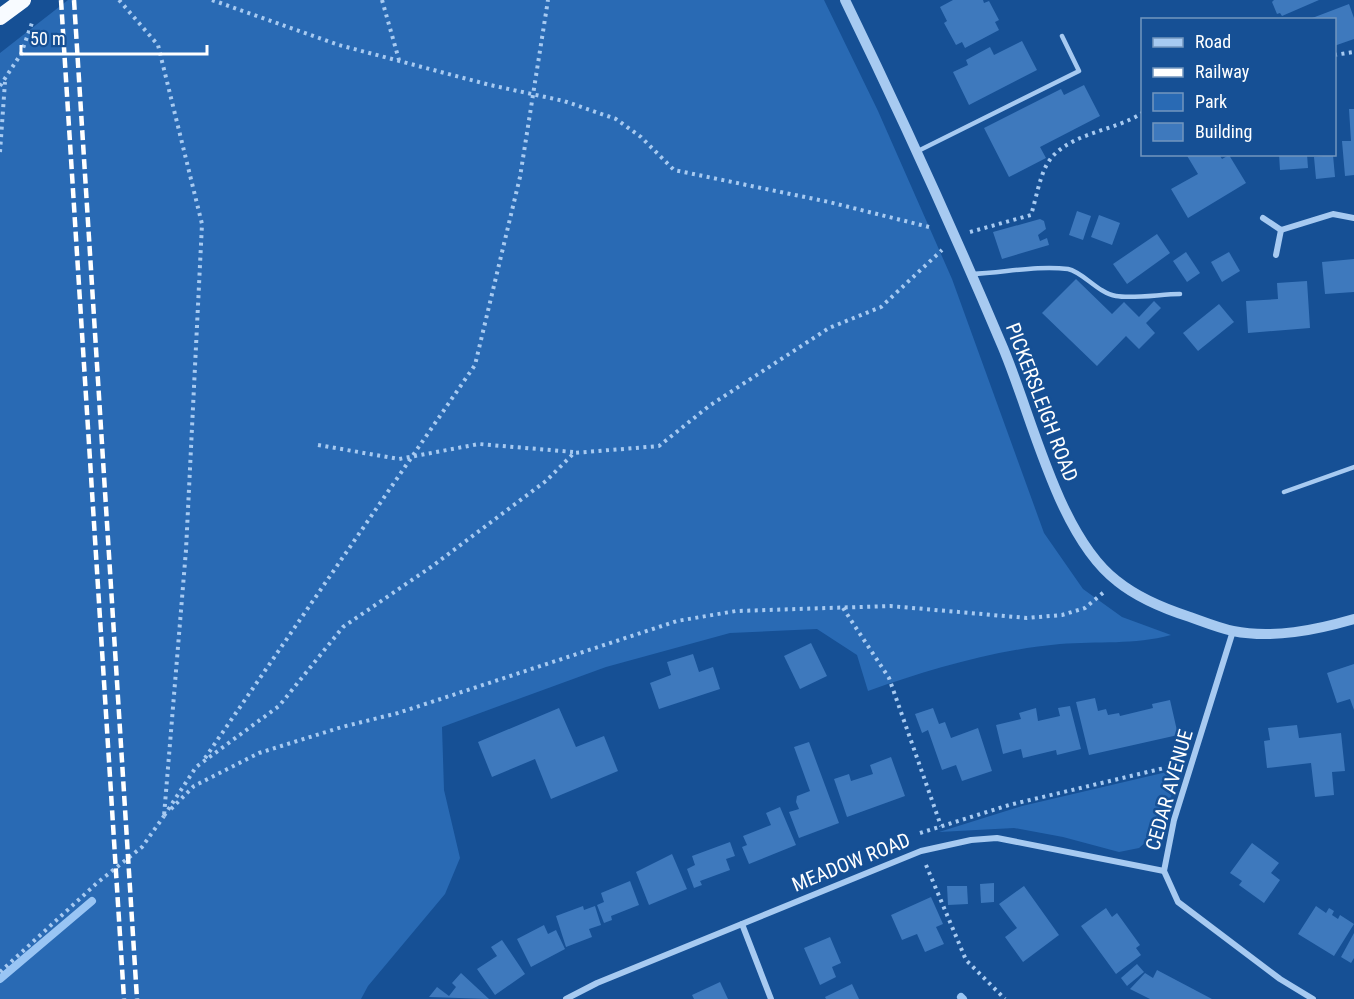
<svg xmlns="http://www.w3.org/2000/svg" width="1354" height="999" viewBox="0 0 1354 999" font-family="'Roboto Condensed',sans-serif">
  <rect width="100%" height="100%" fill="#165095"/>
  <g fill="#296ab4">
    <path d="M68,0H824L878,111L952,279L1044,533L1083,589L1122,617L1171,635C1134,645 1098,641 1060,644C995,650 930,669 868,691L857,655L817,629L730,633L606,667L442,727L444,790L460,858L445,894L368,986L361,999H0V53Z"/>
    <path d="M1171,771L1180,773L1158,831L1139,848L1119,852L1063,837L1014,828L939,832L1022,806Z"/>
  </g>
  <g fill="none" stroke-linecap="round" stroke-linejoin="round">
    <g stroke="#99c5f4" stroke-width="8">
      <path d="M0,979L92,901"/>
      <path d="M961,997L963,999"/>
    </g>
  </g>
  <g fill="#3e79bd">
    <path d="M953,0H983L984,3L989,1L999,20L995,22L999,30L965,48L962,42L956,45L944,23L947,21L940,7Z"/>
    <path d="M1274,0H1319L1282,16L1280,13L1277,14L1272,2Z"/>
    <path d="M1349,4L1354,18V39L1334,46V20H1307Z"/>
    <path d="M1022,41L1037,70L969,105L953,72L968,65L966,60L990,47L994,55Z"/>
    <path d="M1084,85L1100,116L1040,147L1046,158L1009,177L984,128L1061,89L1064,95Z"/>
    <path d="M1349,109H1354V175L1345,176L1342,141H1351Z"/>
    <path d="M1186,154H1219L1222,159L1229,155L1246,183L1188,218L1171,189L1198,174Z"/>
    <path d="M1279,154H1307L1308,168L1280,170Z"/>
    <path d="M1333,155L1335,177L1316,179L1314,157Z"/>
    <path d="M1077,211L1091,216L1083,240L1069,235Z"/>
    <path d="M1099,215L1120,223L1112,245L1091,237Z"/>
    <path d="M1040,219L1044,221L1046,229L1038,235L1040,241L1047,238L1049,245L1002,259L993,232Z"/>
    <path d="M1157,234L1170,253L1127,284L1113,264Z"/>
    <path d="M1186,252L1200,273L1187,282L1173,261Z"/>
    <path d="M1229,252L1240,271L1222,282L1211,262Z"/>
    <path d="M1354,259V292L1325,294L1322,262Z"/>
    <path d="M1076,279L1112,314L1124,302L1139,317L1154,301L1161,308L1146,323L1155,333L1139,349L1126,336L1097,366L1042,313Z"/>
    <path d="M1307,281L1310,328L1248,333L1246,301L1278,299L1277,283Z"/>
    <path d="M1219,304L1234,322L1198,351L1183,333Z"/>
    <path d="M811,643L827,676L800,689L784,656Z"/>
    <path d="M693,654L699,672L713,667L720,689L659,709L650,683L671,675L667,662Z"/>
    <path d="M1354,664V710L1350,699L1337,703L1327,673Z"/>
    <path d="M1095,698L1098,711L1106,709L1108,715L1119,713L1120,716L1153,708L1152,704L1170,700L1178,735L1089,755L1076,702Z"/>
    <path d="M1070,706L1081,749L1057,755L1056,750L1023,758L1021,749L1003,754L996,725L1021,719L1019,713L1036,708L1038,721L1060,716L1058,708Z"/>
    <path d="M559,708L576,747L604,736L618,771L551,799L535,759L492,777L478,742Z"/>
    <path d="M933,708L939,724L945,722L951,738L978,728L992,771L962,781L956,765L942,770L928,730L922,733L915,714Z"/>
    <path d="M1297,725L1299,738L1341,733L1345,771L1332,772L1334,795L1315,797L1311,763L1267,768L1264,741L1270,740L1268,728Z"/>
    <path d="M809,742L839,823L799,838L789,812L799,809L796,802L797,796L810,791L794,747Z"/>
    <path d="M891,757L905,796L847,817L834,779L849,774L851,781L873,774L870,765Z"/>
    <path d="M780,807L796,845L749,864L742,847L747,845L743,836L771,825L766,813Z"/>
    <path d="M730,842L735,856L726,859L730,870L700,881L702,885L694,888L687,869L695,865L692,856Z"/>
    <path d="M1252,843L1279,863L1271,873L1280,880L1264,903L1239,885L1242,881L1230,873Z"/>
    <path d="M672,854L687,889L649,905L636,872Z"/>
    <path d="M630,881L639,905L611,916L612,920L604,923L597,905L604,902L601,893Z"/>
    <path d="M994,883V902L981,903L980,884Z"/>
    <path d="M947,886H967L968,904L948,905Z"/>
    <path d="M1024,886L1059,935L1023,962L1005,937L1017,928L999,904Z"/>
    <path d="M931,897L943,924L936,927L944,944L925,952L917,934L902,940L891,915Z"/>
    <path d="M583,906L584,910L595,906L601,925L589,929L592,937L566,947L556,916Z"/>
    <path d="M1316,906L1326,913L1329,908L1334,911L1332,915L1338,919L1340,915L1354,924L1334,956L1298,934Z"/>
    <path d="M1106,908L1112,917L1117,913L1140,945L1136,948L1141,955L1116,974L1081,926Z"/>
    <path d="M544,925L548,934L556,930L565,949L531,967L517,939Z"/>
    <path d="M1354,933V958L1351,963L1341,957Z"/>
    <path d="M830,937L841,963L832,967L836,977L820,985L804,948Z"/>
    <path d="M502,940L525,974L495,995L477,969L497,956L491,947Z"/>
    <path d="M1137,964L1144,972L1127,986L1121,978Z"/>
    <path d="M1157,970L1212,999H1150L1130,989L1145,973L1153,978Z"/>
    <path d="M461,973L489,999L429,997L437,987L449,996L456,987L452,983Z"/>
    <path d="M720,982L728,999H694L692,995Z"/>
    <path d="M852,984L859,999H826L825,997Z"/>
  </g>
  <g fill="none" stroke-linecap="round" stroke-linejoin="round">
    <g stroke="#a7caf1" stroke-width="4" stroke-dasharray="3 4.5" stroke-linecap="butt">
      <path d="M119,0L158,45L202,224L186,550L164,816"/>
      <path d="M212,0L339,45L490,85L564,101L616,119L641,137L674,170L829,202L933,228"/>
      <path d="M382,0L399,60"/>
      <path d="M1334,55L1354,52"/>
      <path d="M0,86L21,54L33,20"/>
      <path d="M0,152L5,82"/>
      <path d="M970,232L1031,215C1036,199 1039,180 1046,166C1063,133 1114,132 1142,113"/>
      <path d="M318,445L399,459L479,444L573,452"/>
      <path d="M843,608L889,678L941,826"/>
      <path d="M205,758L475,365L520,177L548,0"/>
      <path d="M171,809L194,786L259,753L342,727L398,713L677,621L736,611L890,606L1027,618L1062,615L1085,608L1104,592"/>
      <path d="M164,816L196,767L279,706L343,627L431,567L546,481L574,453L659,446L709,406L829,328L881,307L942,250"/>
      <path d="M920,833L1009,805L1177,765"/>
      <path d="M926,865L966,960L1005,999"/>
      <path d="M0,972L97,883L142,847L164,816"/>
    </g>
    <g stroke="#a7caf1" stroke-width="4.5">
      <path d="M918,151L1079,71L1062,36"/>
      <path d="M972,274C1003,273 1037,265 1068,269C1083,272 1098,293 1116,296C1133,299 1162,294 1180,294"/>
      <path d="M1284,492L1354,467"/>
    </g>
    <g stroke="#a7caf1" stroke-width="6">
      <path d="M1263,218L1281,230L1333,214L1354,218"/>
      <path d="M1276,255L1281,230"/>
      <path d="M1233,631L1174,820L1164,871L1178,902L1280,979L1313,999"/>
      <path d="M742,924L771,999"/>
      <path d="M566,999L597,983L921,851L971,840L997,838L1164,871"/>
    </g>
    <path stroke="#a7caf1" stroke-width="10" d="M845,0C900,113 952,227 1001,343C1031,411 1057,535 1117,581C1138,598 1165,609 1190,617C1204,622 1219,628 1233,631C1273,639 1316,630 1354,619"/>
    <path stroke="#f8fbff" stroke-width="16" d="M0,17L23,0"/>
    <g stroke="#fff" stroke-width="4.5" stroke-dasharray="10 4.5" stroke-linecap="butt">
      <path d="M61,0L124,999"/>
      <path d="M74,0L137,999"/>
    </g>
  </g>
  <g text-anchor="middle" stroke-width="5" stroke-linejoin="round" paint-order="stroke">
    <g font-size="20" fill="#fff" stroke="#165095">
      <text transform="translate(1042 402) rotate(69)" y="7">PICKERSLEIGH ROAD</text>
      <text transform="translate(1169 790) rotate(-74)" y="7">CEDAR AVENUE</text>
      <text transform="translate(851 862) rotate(-22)" y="7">MEADOW ROAD</text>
    </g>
  </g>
  <rect x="1141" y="18" width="195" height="138" fill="#165095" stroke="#7396bf" stroke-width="1.5"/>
  <rect x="1153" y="38" width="30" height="9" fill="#a7caf1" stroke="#7396bf" stroke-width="1.5"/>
  <text x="1195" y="48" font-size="18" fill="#ffffff">Road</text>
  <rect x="1153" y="68" width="30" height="9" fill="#ffffff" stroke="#7396bf" stroke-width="1.5"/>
  <text x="1195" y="78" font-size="18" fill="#ffffff">Railway</text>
  <rect x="1153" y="93" width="30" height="18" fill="#296ab4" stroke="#7396bf" stroke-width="1.5"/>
  <text x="1195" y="108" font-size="18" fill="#ffffff">Park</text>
  <rect x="1153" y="123" width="30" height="18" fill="#3e79bd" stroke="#7396bf" stroke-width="1.5"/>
  <text x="1195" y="138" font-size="18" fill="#ffffff">Building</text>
  <path d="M21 45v9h186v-9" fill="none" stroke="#ffffff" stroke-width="3"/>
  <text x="30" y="45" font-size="18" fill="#ffffff" stroke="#165095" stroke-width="4.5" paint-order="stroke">50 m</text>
</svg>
